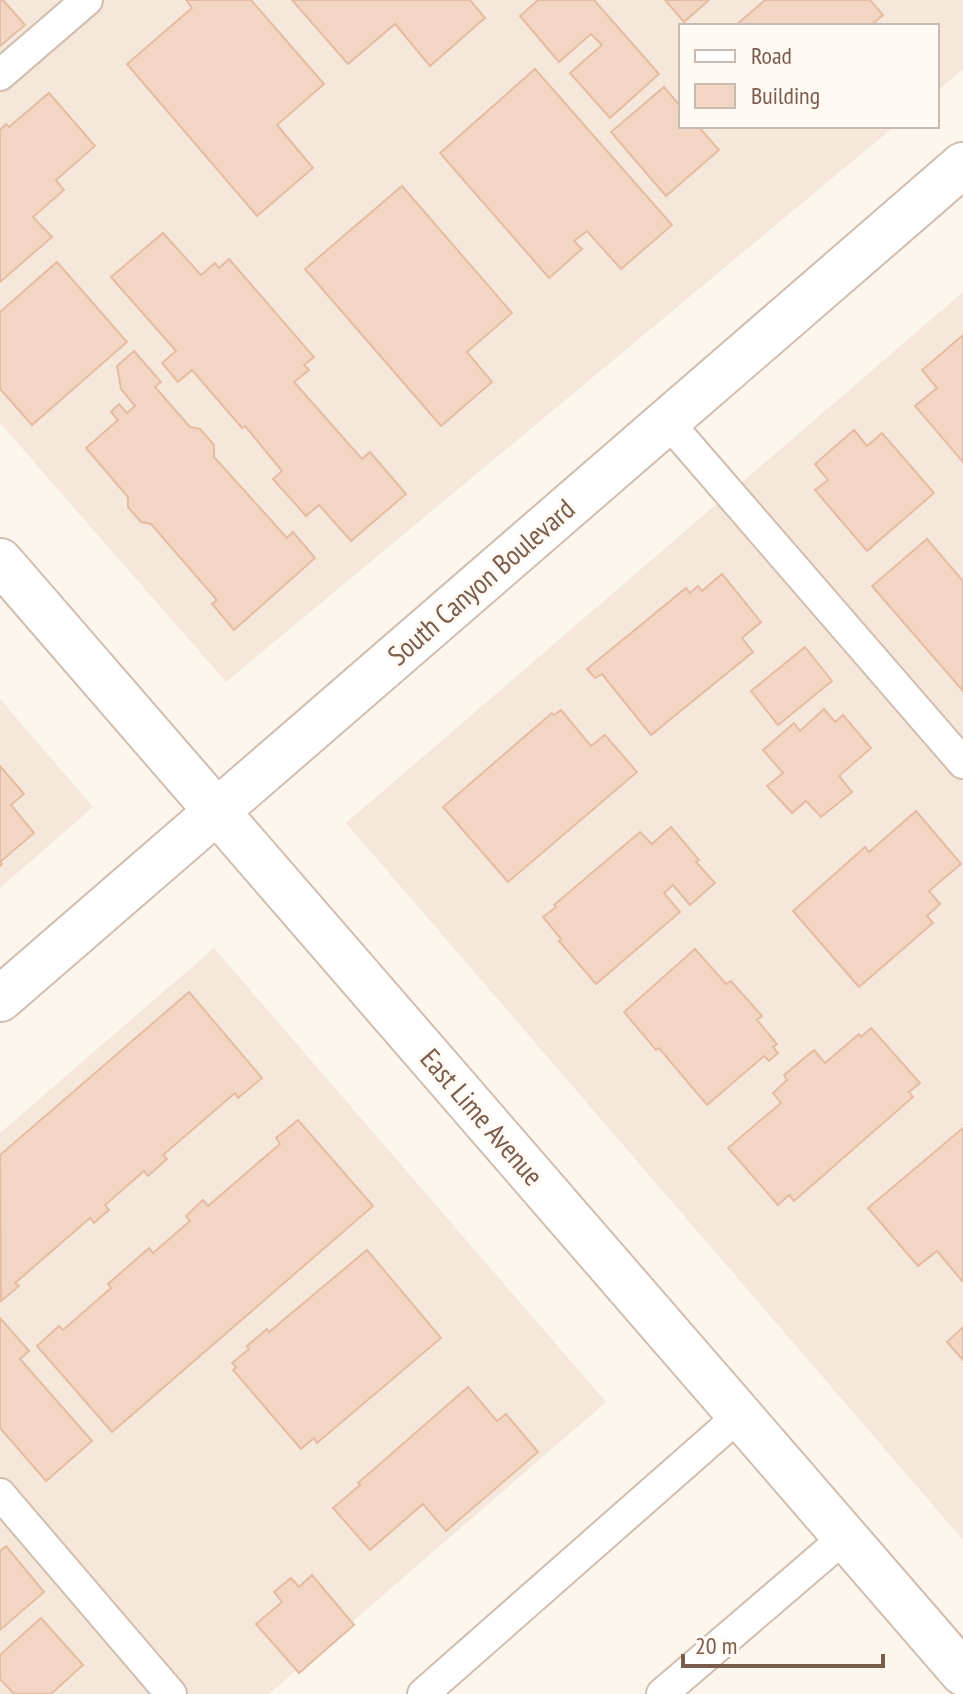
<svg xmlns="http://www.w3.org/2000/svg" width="963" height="1694" viewBox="0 0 963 1694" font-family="'PT Sans Narrow',sans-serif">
  <rect width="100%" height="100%" fill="#fdf6ec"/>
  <g fill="#f5e8da">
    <path d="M0,0H963V69L937,91V26H681V126H895L226,682L0,423Z"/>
    <path d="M963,292V1540L346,823Z"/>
    <path d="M0,699L93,807L0,888Z"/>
    <path d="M214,948L606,1402L269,1694H0V1133Z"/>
  </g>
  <g fill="#f3d5c3" stroke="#e6bba3" stroke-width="2">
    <path d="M0,0H3L25,25L0,46Z"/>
    <path d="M186,0H251L324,84L277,125L313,168L257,216L127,64L192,8Z"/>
    <path d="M292,0H470L485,18L430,66L395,24L348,64Z"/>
    <path d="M538,0H594L659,74L610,118L570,73L602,45L591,34L559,62L520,16Z"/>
    <path d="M665,0H709L684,22Z"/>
    <path d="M765,0H870L883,15L870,26H735Z"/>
    <path d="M535,69L672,225L621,269L587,231L574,241L582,249L549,278L440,153Z"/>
    <path d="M664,87L681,107V126H698L719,150L666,196L611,132Z"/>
    <path d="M49,93L95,146L56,180L64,190L33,217L52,237L0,282V130L6,124L9,127Z"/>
    <path d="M402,186L512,313L467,352L492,382L441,426L305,269Z"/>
    <path d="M163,233L201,275L215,263L219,268L229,259L314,357L304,365L309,370L294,382L362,459L370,452L406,494L351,541L319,505L306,516L273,479L282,471L245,426L242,428L192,370L178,382L162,363L176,351L111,277Z"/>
    <path d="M57,262L127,342L32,425L0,389V312Z"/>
    <path d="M963,335V462L915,406L937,388L922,370Z"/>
    <path d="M134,351L161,382L155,387L190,427L200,429L214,445V457L287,538L293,532L315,558L234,630L212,604L217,600L151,524L141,522L128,507V497L86,448L118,420L111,412L119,404L127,413L135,406L121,389L117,366Z"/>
    <path d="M854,430L867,446L882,433L934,493L867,551L815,490L828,480L815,464Z"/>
    <path d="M927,539L963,581V691L872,586Z"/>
    <path d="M722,574L761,622L742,638L753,652L651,735L602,674L595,678L587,669L686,588L690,593L698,586L702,591Z"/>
    <path d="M805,647L832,681L778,725L751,691Z"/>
    <path d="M824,709L835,722L843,715L871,748L839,776L852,792L821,817L806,801L792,813L767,786L783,773L763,750L794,723L800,731Z"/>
    <path d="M561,710L591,746L605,735L637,772L508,882L443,807L552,713L554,715Z"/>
    <path d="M0,766L24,794L11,805L34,833L0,862L2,864L0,866Z"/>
    <path d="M916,811L961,864L929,891L940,904L927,916L933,923L859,987L793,911L865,847L869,852Z"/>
    <path d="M671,827L699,860L696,862L715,883L690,905L673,885L664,893L680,912L596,984L559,941L561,939L543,917L556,907L554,905L640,832L652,844Z"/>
    <path d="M695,949L726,984L731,981L762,1016L757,1020L777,1044L773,1047L778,1053L769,1061L764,1056L707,1105L659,1048L656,1050L624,1012Z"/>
    <path d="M189,992L262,1078L238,1098L235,1093L163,1155L167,1159L148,1176L144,1171L105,1205L109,1210L94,1223L90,1218L15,1283L19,1286L1,1301L0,1155Z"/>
    <path d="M871,1028L920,1083L909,1092L913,1097L794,1201L789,1195L778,1205L728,1148L781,1103L773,1093L787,1080L784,1075L814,1050L825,1063L859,1034L861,1037Z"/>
    <path d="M298,1120L373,1206L112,1432L37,1346L59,1326L63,1330L111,1288L108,1284L149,1248L153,1253L190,1221L186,1216L203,1200L208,1206L280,1144L276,1138Z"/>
    <path d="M963,1128V1280L962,1281L937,1251L918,1266L868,1208Z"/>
    <path d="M367,1250L441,1338L317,1443L314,1438L301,1449L233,1370L236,1367L232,1363L249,1349L247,1346L267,1329L269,1332Z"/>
    <path d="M0,1318L29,1351L20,1359L92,1441L46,1481L0,1428Z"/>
    <path d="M963,1327V1360L947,1342Z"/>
    <path d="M468,1387L497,1421L506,1414L538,1452L446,1531L423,1504L370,1550L333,1508L360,1485L358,1483Z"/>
    <path d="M6,1546L44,1592L0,1630V1551Z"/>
    <path d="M312,1575L354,1625L299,1673L256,1624L282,1602L274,1592L291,1578L299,1587Z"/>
    <path d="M41,1618L83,1665L51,1694H14L0,1679V1655Z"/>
  </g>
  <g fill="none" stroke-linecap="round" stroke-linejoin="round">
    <defs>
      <g id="lane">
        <path d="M0,75L87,0"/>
        <path d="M667,421L963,763"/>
        <path d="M0,1494L171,1694"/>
        <path d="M423,1694L740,1415"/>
        <path d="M662,1694L845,1537"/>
      </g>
      <g id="street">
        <path d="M0,561L963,1673"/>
        <path d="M0,999L963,165"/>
      </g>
    </defs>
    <use href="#lane" stroke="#d1beb0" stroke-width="34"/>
    <use href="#street" stroke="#d1beb0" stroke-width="48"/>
    <use href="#lane" stroke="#fff" stroke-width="30"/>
    <use href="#street" stroke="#fff" stroke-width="44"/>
  </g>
  <g text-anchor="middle" stroke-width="6" stroke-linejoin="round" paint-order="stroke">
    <g font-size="28" fill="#7a5c4d" stroke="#fffaf3">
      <text transform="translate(481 582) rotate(-41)" y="10">South Canyon Boulevard</text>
      <text transform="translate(482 1117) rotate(49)" y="10">East Lime Avenue</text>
    </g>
  </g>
  <rect x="679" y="24" width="260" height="104" fill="#fffaf3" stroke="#cabbb1" stroke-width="2"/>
  <rect x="695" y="50" width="40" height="12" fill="#ffffff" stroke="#cabbb1" stroke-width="2"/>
  <text x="751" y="64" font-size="24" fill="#7a5c4d">Road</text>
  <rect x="695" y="84" width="40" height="24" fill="#f3d5c3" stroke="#cabbb1" stroke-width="2"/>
  <text x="751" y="104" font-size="24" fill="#7a5c4d">Building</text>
  <path d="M683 1654v12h200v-12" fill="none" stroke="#7a5c4d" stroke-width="4"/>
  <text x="695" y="1654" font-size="24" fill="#7a5c4d" stroke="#fffaf3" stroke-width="6" paint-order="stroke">20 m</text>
</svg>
